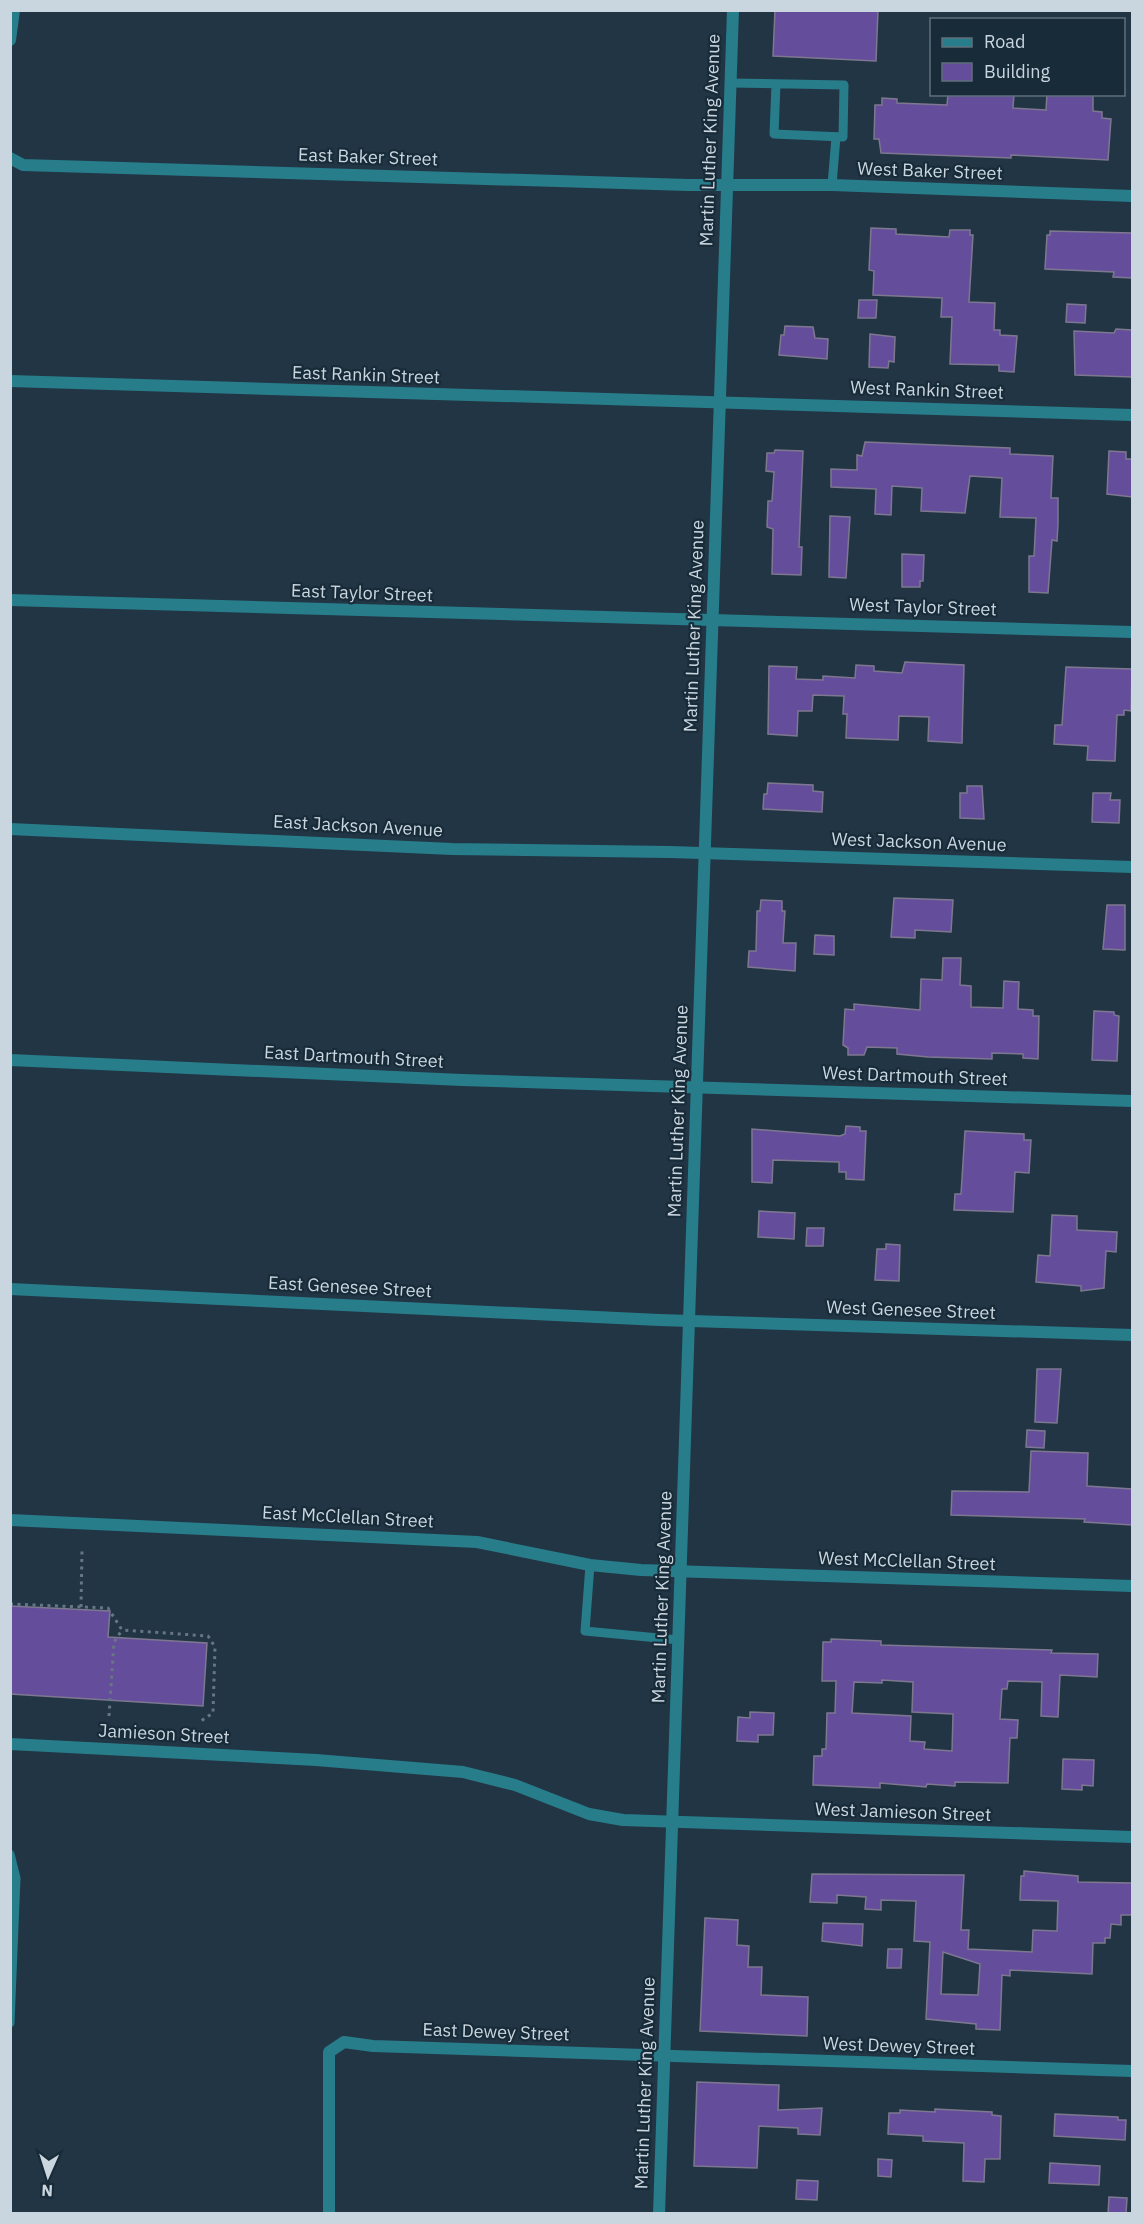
<svg xmlns="http://www.w3.org/2000/svg" width="1143" height="2224" viewBox="0 0 1143 2224" font-family="'IBM Plex Sans',sans-serif">
  <rect width="100%" height="100%" fill="#223544"/>
  <g fill="#644e9b" stroke="#7d7890" stroke-width="1.5" fill-rule="evenodd">
    <path d="M775,10H878L876,61L773,56Z"/>
    <path d="M948,94H1014L1013,108L1046,110L1047,94H1093V111L1102,112V118L1111,119L1108,160L1011,155V158L881,153L879,139H874L875,105H882V98L897,99V103L947,105Z"/>
    <path d="M871,228L896,229V234L949,237L950,230H970V235H973L969,302L995,303L994,330H1000V335L1017,336L1014,372L999,371V365L950,364L952,317H941L942,298L873,295L874,271L869,270Z"/>
    <path d="M1050,231L1132,233V278L1113,277L1114,272L1045,269L1047,235H1050Z"/>
    <path d="M859,300H877L876,318H858Z"/>
    <path d="M1067,304L1086,305L1085,323L1066,322Z"/>
    <path d="M785,326L813,327L815,338L828,339L827,359L779,355L781,335H784Z"/>
    <path d="M1116,329L1132,330V377L1075,375L1074,331L1114,333Z"/>
    <path d="M870,334L895,337L894,362L889,361L888,368L869,367Z"/>
    <path d="M865,442L1010,448V454L1053,456L1051,498H1058V524L1057,541L1052,540L1048,593L1029,592V556H1034L1036,518L1000,517L1002,478L970,476L965,513L921,511L922,488L892,486L891,515L875,514L876,489L831,487V469L857,470V455L862,456Z"/>
    <path d="M775,450L803,451L799,547H802L801,575L772,574L773,529L767,527L768,501H772L774,472L766,471L767,453H774Z"/>
    <path d="M1109,451L1126,452V459H1132V497L1107,494Z"/>
    <path d="M830,516L850,517L846,578L829,577Z"/>
    <path d="M902,554L924,555L923,581H920V587H902Z"/>
    <path d="M905,662L964,665L962,743L928,741L929,717L899,716L898,740L846,738L847,714H843L844,696L813,695L812,711H798L797,736L768,734L769,666L797,667L796,679L823,680V676L855,678L856,665L874,666V671L902,673Z"/>
    <path d="M1066,667L1132,669L1131,711L1124,710V715H1117L1115,761L1087,760L1088,746L1054,744L1055,725H1062Z"/>
    <path d="M768,783L813,785V791L823,792L822,812L763,809L764,794H767Z"/>
    <path d="M967,786H982L984,819L960,818V793H967Z"/>
    <path d="M1093,793H1111L1110,800H1120L1119,823L1092,822Z"/>
    <path d="M894,898L953,900L951,932L915,930V938L891,937Z"/>
    <path d="M761,900L782,901V911H785L783,943H796L795,971L748,967L749,951H756L757,911H760Z"/>
    <path d="M1107,905H1125V950L1103,949Z"/>
    <path d="M815,935L834,936V955L814,954Z"/>
    <path d="M943,958H961L960,985L971,986V1007L1003,1008L1004,981L1019,982L1018,1009L1033,1010V1016H1039L1038,1059L1023,1058V1054L992,1053V1059L928,1057L897,1054V1048L867,1047L864,1055H848V1048L843,1045L845,1009L854,1010V1004L920,1010L921,979L942,980Z"/>
    <path d="M1094,1011L1114,1012V1015L1119,1016L1117,1061L1092,1060Z"/>
    <path d="M846,1126L860,1127V1131H866L864,1180L846,1179V1172H839V1162L773,1160L772,1183L752,1182V1129L840,1136L845,1134Z"/>
    <path d="M965,1131L1024,1134V1140H1031L1029,1173L1015,1172L1013,1212L954,1210L955,1194H961Z"/>
    <path d="M759,1211L795,1213L794,1239L758,1237Z"/>
    <path d="M1052,1215L1077,1216V1230L1117,1232L1116,1252L1106,1251L1104,1288L1081,1291V1286L1036,1282L1038,1255L1050,1256Z"/>
    <path d="M807,1228H824L823,1246H806Z"/>
    <path d="M886,1244L900,1245L899,1281L875,1280L877,1249H886Z"/>
    <path d="M1037,1369H1061L1057,1423L1035,1422Z"/>
    <path d="M1027,1430L1045,1431L1044,1448L1026,1447Z"/>
    <path d="M1031,1451L1088,1453L1087,1486L1132,1489V1525L1084,1522L1085,1519L951,1515L952,1491L1029,1492Z"/>
    <path d="M10,1606L110,1611L108,1637L207,1643L203,1706L10,1694Z"/>
    <path d="M831,1639L881,1641V1645L1052,1650L1051,1653L1098,1654L1097,1677L1060,1675L1058,1717L1041,1716L1042,1682L1008,1681L1007,1689H1002L1000,1719L1018,1720L1017,1738H1010L1008,1783L955,1782V1786L927,1784L926,1787L880,1783V1788L813,1785L814,1756H822V1749H826L827,1713H835L836,1681H822L823,1642H831ZM882,1680L913,1682L912,1712L953,1714L952,1751L924,1749L925,1742L910,1741L911,1716L852,1713L854,1682L882,1683Z"/>
    <path d="M750,1712L774,1713L773,1735H758V1742L737,1741L738,1717L750,1718Z"/>
    <path d="M1063,1759L1094,1760L1093,1786L1082,1785V1790L1062,1789Z"/>
    <path d="M1024,1871L1078,1876V1882L1132,1883V1915H1121V1925L1111,1924L1110,1938H1105V1943H1093L1092,1974L1010,1970V1976L1002,1975L1000,2030L976,2029V2024L926,2019L930,1942L914,1941L916,1901L881,1900V1910L865,1909L866,1897L837,1895V1903L810,1902L812,1874L964,1875L961,1930H969L968,1949L1032,1952L1033,1930L1057,1931L1058,1901L1020,1900L1021,1876H1024ZM943,1952L980,1964L978,1995L941,1994Z"/>
    <path d="M705,1918L738,1920L737,1945L749,1946L748,1967H762L761,1995L808,1997L807,2036L700,2031Z"/>
    <path d="M823,1923L863,1924L862,1946L822,1941Z"/>
    <path d="M888,1949H902L901,1968H887Z"/>
    <path d="M697,2082L779,2085L778,2110L822,2108L820,2135L798,2134V2128L759,2126L757,2168L694,2166Z"/>
    <path d="M935,2109L992,2112V2115L1001,2116L1000,2159H985L984,2182L963,2181L964,2143L923,2141V2136L888,2134L889,2113H900V2110L935,2112Z"/>
    <path d="M1055,2114L1118,2117V2120H1126L1125,2140L1054,2136Z"/>
    <path d="M878,2159L892,2160L891,2177L878,2176Z"/>
    <path d="M1050,2163L1100,2166L1099,2185L1049,2183Z"/>
    <path d="M797,2180L818,2181L817,2200L796,2199Z"/>
    <path d="M1109,2197L1127,2198L1126,2214H1108Z"/>
  </g>
  <g fill="none" stroke-linecap="round" stroke-linejoin="round">
    <g stroke="#667683" stroke-width="3" stroke-dasharray="3 4.5" stroke-linecap="butt">
      <path d="M10,1604L108,1608L122,1630L208,1636L215,1647L213,1713L201,1721"/>
      <path d="M81,1607L82,1550"/>
      <path d="M109,1716L114,1642L122,1630"/>
    </g>
    <g stroke="#287d8b" stroke-width="9">
      <path d="M730,83L844,85L843,137L774,134L776,84"/>
      <path d="M832,185L836,137"/>
      <path d="M590,1565L585,1631L679,1640"/>
      <path d="M10,1854L16,1878L10,2023"/>
    </g>
    <g stroke="#287d8b" stroke-width="12">
      <path d="M10,40L14,10"/>
      <path d="M10,158L23,165L688,185H832L1132,196"/>
      <path d="M10,381L1132,415"/>
      <path d="M10,600L1132,632"/>
      <path d="M10,829L452,849L670,852L1132,867"/>
      <path d="M10,1060L462,1080L1132,1101"/>
      <path d="M10,1289L659,1320L1132,1335"/>
      <path d="M10,1520L477,1542L590,1565L641,1570L1132,1586"/>
      <path d="M10,1744L316,1760L463,1772L515,1785L589,1814L623,1820L1132,1837"/>
      <path d="M329,2214V2052L344,2042L373,2046L1132,2071"/>
    </g>
    <path stroke="#287d8b" stroke-width="12" d="M659,2214L733,10"/>
  </g>
  <g text-anchor="middle" stroke-width="4.5" stroke-linejoin="round" paint-order="stroke">
    <g font-size="18" fill="#cad6df" stroke="#182b39">
      <text transform="translate(710 140) rotate(-88)" y="6">Martin Luther King Avenue</text>
      <text transform="translate(368 157) rotate(2)" y="6">East Baker Street</text>
      <text transform="translate(930 171) rotate(2)" y="6">West Baker Street</text>
      <text transform="translate(366 375) rotate(2)" y="6">East Rankin Street</text>
      <text transform="translate(927 390) rotate(2)" y="6">West Rankin Street</text>
      <text transform="translate(362 593) rotate(2)" y="6">East Taylor Street</text>
      <text transform="translate(923 607) rotate(2)" y="6">West Taylor Street</text>
      <text transform="translate(694 626) rotate(-88)" y="6">Martin Luther King Avenue</text>
      <text transform="translate(358 826) rotate(3)" y="6">East Jackson Avenue</text>
      <text transform="translate(919 842) rotate(2)" y="6">West Jackson Avenue</text>
      <text transform="translate(354 1057) rotate(3)" y="6">East Dartmouth Street</text>
      <text transform="translate(915 1076) rotate(2)" y="6">West Dartmouth Street</text>
      <text transform="translate(678 1111) rotate(-88)" y="6">Martin Luther King Avenue</text>
      <text transform="translate(350 1287) rotate(3)" y="6">East Genesee Street</text>
      <text transform="translate(911 1310) rotate(2)" y="6">West Genesee Street</text>
      <text transform="translate(348 1517) rotate(3)" y="6">East McClellan Street</text>
      <text transform="translate(907 1561) rotate(2)" y="6">West McClellan Street</text>
      <text transform="translate(662 1597) rotate(-88)" y="6">Martin Luther King Avenue</text>
      <text transform="translate(164 1734) rotate(3)" y="6">Jamieson Street</text>
      <text transform="translate(903 1812) rotate(2)" y="6">West Jamieson Street</text>
      <text transform="translate(496 2032) rotate(2)" y="6">East Dewey Street</text>
      <text transform="translate(899 2046) rotate(2)" y="6">West Dewey Street</text>
      <text transform="translate(645 2083) rotate(-88)" y="6">Martin Luther King Avenue</text>
    </g>
  </g>
  <rect width="1143" height="2224" fill="none" stroke="#cad6df" stroke-width="24"/>
  <rect x="930" y="18" width="195" height="78" fill="#182b39" stroke="#5f6f7b" stroke-width="1.5"/>
  <rect x="942" y="38" width="30" height="9" fill="#287d8b" stroke="#5f6f7b" stroke-width="1.5"/>
  <text x="984" y="48" font-size="18" fill="#cad6df">Road</text>
  <rect x="942" y="63" width="30" height="18" fill="#644e9b" stroke="#5f6f7b" stroke-width="1.5"/>
  <text x="984" y="78" font-size="18" fill="#cad6df">Building</text>
  <g transform="translate(48 2176) rotate(183)" stroke="#182b39" stroke-width="4.5" paint-order="stroke">
  <path d="M0-4.5L10 22L0 15L-10 22Z" fill="#cad6df"/>
  <text y="-9" font-size="16" font-weight="bold" text-anchor="middle" fill="#cad6df">N</text>
  </g>
</svg>
